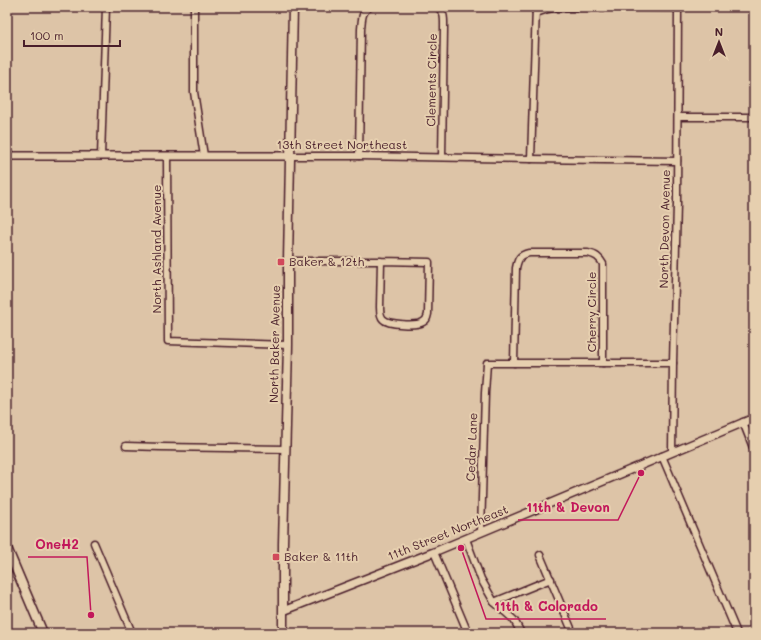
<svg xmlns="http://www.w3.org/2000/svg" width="761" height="640" viewBox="0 0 761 640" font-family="Mali,sans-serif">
  <rect width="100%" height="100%" fill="#ddc4a7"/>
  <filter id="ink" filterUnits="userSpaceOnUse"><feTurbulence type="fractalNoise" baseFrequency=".025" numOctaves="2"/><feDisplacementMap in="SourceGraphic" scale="8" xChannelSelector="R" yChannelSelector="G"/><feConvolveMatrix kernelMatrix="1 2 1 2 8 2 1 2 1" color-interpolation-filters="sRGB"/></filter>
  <g filter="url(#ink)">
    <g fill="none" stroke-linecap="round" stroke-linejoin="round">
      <defs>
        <g id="minor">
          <path d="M194,7V92L204,156"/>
          <path d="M437,7C445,12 444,19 444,28L442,157"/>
          <path d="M536,13L548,9L559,7L678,8"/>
          <path d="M678,117H754"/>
          <path d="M101,156L106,7"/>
          <path d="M167,156L168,341L288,345"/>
          <path d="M290,156H359L531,159L677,161"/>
          <path d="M359,156L361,29C362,21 361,11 370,7"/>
          <path d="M531,159L536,7"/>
          <path d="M288,261H381L429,262L428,314C427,318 427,320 423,322C417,326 388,325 383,319C380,316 380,311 380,307L381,261"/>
          <path d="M514,363L516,268C518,258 520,255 529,253H588C596,255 599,257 603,264V363"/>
          <path d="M743,422L754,450"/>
          <path d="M126,446L161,447L285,449"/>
          <path d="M672,452L673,363L677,204L678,7"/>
          <path d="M662,456L737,633"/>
          <path d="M481,532L485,393L487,363H673"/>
          <path d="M466,539L481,579L494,602L514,620L521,633"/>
          <path d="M94,543L132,633"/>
          <path d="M434,552L468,633"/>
          <path d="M540,555L573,633"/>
          <path d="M494,602L551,579"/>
        </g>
        <g id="tertiary">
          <path d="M7,156H290"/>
          <path d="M283,611L434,552L754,418"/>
        </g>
        <g id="secondary">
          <path d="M7,548L43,633"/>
          <path d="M283,633V544L288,345V261L293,7"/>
        </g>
      </defs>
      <use href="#minor" stroke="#4a1f2b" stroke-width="9"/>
      <use href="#tertiary" stroke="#4a1f2b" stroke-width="10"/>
      <use href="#secondary" stroke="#4a1f2b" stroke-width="11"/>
      <use href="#minor" stroke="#e6cfaf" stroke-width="6"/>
      <use href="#tertiary" stroke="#e6cfaf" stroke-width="7"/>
      <use href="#secondary" stroke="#e6cfaf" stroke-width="8"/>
    </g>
  </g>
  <g fill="#d1495b" stroke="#e6cfaf" stroke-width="1.5">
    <rect x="277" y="258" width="8" height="8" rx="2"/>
    <rect x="272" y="553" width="8" height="8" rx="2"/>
  </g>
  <g text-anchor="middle" stroke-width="4" stroke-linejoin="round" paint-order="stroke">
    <g font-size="12" fill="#4a1f2b" stroke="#e6cfaf">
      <text transform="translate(432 80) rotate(-89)" y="4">Clements Circle</text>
      <text x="342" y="149">13th Street Northeast</text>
      <text transform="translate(665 229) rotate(-89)" y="4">North Devon Avenue</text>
      <text transform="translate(157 249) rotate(-90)" y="4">North Ashland Avenue</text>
      <text transform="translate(592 312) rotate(-90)" y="4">Cherry Circle</text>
      <text transform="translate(275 344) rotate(-89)" y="4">North Baker Avenue</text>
      <text transform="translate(472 447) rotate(-88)" y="4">Cedar Lane</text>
      <text transform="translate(448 533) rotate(-22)" y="4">11th Street Northeast</text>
    </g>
    <g font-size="12" fill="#4a1f2b" stroke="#e6cfaf" text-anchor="start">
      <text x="289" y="266">Baker &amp; 12th</text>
      <text x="284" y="561">Baker &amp; 11th</text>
    </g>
  </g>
  <path fill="none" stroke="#c2185b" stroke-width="1.5" d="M641 473L618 520H518M91 615L87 557H28M461 548L486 619H606"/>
  <g fill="#c2185b" stroke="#e6cfaf" stroke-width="1.5">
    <circle cx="641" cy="473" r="4"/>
    <circle cx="91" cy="615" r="4"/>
    <circle cx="461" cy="548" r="4"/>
  </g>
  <g font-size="13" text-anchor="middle" font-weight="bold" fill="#c2185b" stroke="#e6cfaf" stroke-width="4" stroke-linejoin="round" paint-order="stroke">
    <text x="568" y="512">11th &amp; Devon</text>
    <text x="57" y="549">OneH2</text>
    <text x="546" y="611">11th &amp; Colorado</text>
  </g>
  <rect width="761" height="640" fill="none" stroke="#e6cfaf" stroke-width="24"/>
  <rect x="12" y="12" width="737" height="616" fill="none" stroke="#4a1f2b" stroke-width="1.5" filter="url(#ink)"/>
  <g transform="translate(719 42)" stroke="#e6cfaf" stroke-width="3" paint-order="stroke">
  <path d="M0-3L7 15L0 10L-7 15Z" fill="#4a1f2b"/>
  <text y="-6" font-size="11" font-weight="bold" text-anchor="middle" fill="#4a1f2b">N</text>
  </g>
  <path d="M24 40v6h96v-6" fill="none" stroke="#4a1f2b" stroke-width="2"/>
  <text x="30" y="40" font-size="12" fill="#4a1f2b" stroke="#e6cfaf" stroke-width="3" paint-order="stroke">100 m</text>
</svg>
